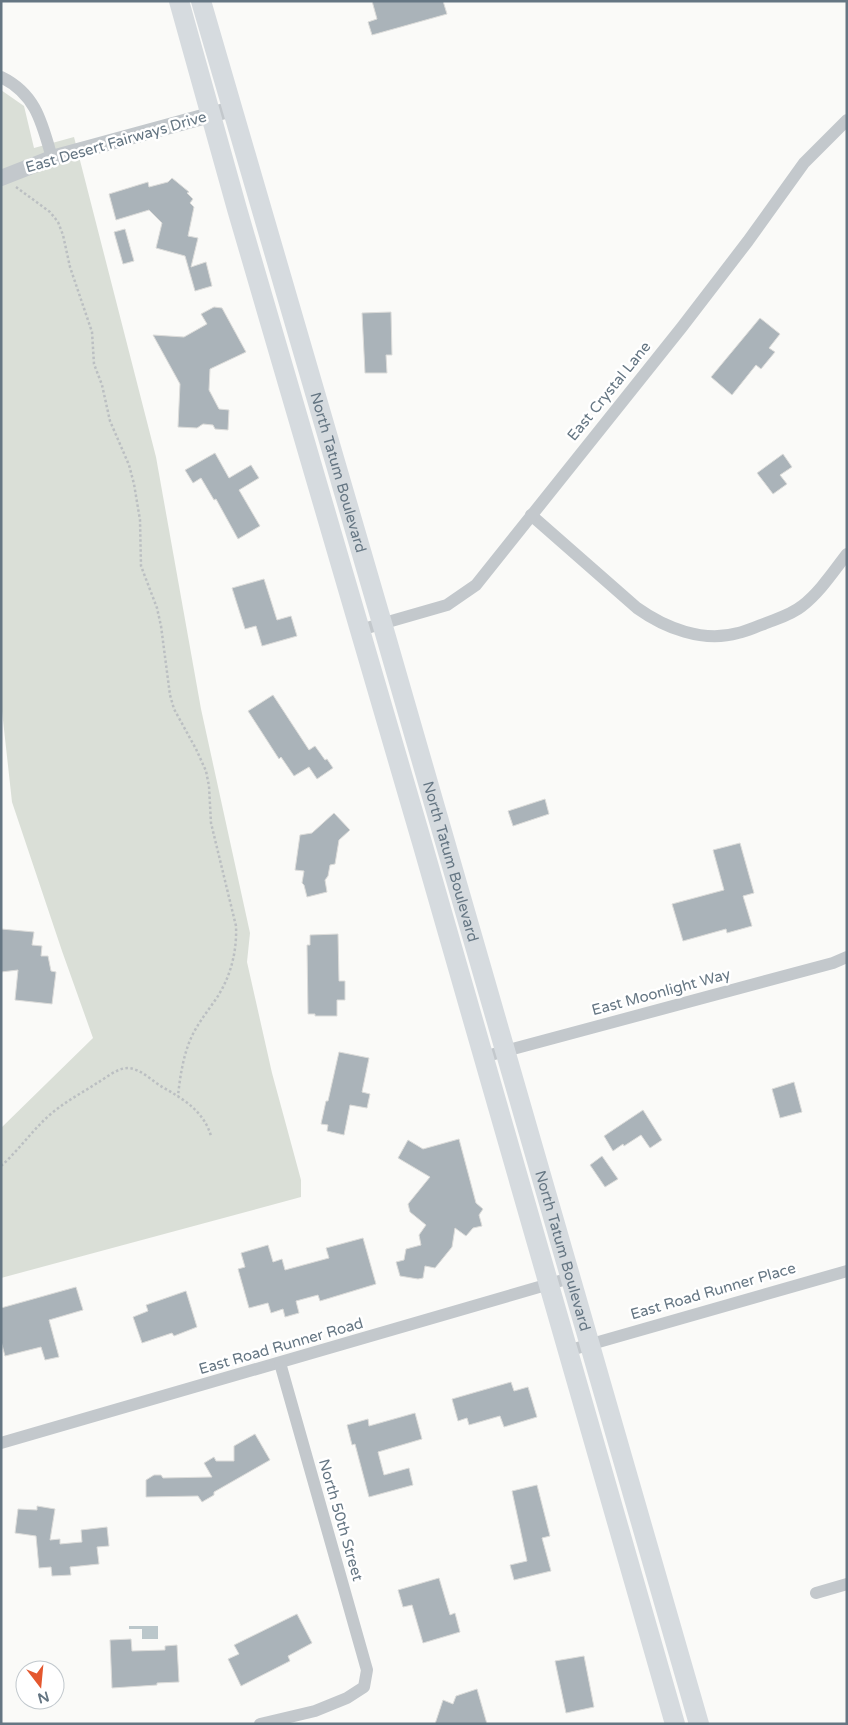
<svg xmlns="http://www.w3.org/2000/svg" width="848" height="1725" viewBox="0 0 848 1725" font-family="'Varela Round',sans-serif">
  <rect width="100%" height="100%" fill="#fafaf8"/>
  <path fill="#dadfd7" d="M1,90L24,106L34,148L74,137L156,457L201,709L250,933L247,962L272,1073L301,1180V1197L1,1278V1128L93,1038L62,951L12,802L1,702Z"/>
  <path fill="#bbc7cb" d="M129,1626H158V1639H142V1629H129Z"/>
  <g fill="#aab3b9" stroke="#dcdcda">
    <path d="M372,1H443L447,14L372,35L368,22L377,19Z"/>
    <path d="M172,178L189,192L187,193L193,199L190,203L194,207L188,236L198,238L191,267L206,262L212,286L195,291L185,256L156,248L162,223L149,210L116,220L109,194L148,182L149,187L168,182Z"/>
    <path d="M125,229L134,261L123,264L114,232Z"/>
    <path d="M214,307L222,308L246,352L210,369L209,390L219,409L229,410L228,430L215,429L213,425L203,424L197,428L178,427L180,384L153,335L184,337L207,324L201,314Z"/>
    <path d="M391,312L392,355H386L387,373H365L362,313Z"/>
    <path d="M760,318L780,334L769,348L775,352L761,369L756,365L732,395L711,377Z"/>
    <path d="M215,453L229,478L251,465L259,478L239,490L260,526L238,539L216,499L214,500L201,478L193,483L185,470Z"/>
    <path d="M783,454L792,467L780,475L787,484L773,494L757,473Z"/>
    <path d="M264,579L277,620L291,616L297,636L262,646L256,626L245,629L232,588Z"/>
    <path d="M273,695L309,750L315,746L325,760L327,759L333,768L317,779L309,767L294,776L281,757L279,759L248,711Z"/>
    <path d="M545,799L549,814L513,826L508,811Z"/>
    <path d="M334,813L350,830L339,840L335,864L330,865L328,876L325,880L327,892L307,897L304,885L302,883L304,871L295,870L300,835L312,833Z"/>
    <path d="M740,843L754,893L743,896L752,926L727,933L726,929L683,941L672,904L724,890L713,850Z"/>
    <path d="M1,929L34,932L32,945L42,946L41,956H48L51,971L56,972L52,1004L15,1000L18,970L1,972Z"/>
    <path d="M338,934L339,981H345V1000H337V1016H315V1014H308L307,945H310V935Z"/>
    <path d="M339,1052L369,1058L362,1092L370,1094L367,1108L350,1105L344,1135L327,1131L328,1125L321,1124L326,1101H328Z"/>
    <path d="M794,1082L802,1112L780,1118L772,1089Z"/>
    <path d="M643,1110L662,1140L650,1148L641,1135L624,1146L623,1144L613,1151L604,1136Z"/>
    <path d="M459,1139L476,1203L483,1209L479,1215L482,1226L473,1228L466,1236L455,1228L452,1247L435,1268L425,1266L423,1278L418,1279L400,1276L396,1262L404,1260L406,1249L421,1245L419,1235L426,1225L410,1212L408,1204L430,1177L398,1158L408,1140L423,1149Z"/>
    <path d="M602,1156L618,1179L605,1187L590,1165Z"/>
    <path d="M363,1238L376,1284L320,1301L318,1295L296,1301L299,1313L285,1317L283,1309L271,1313L268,1303L249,1308L238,1269L245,1267L241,1253L268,1245L273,1262L282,1259L285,1270L329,1258L326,1248Z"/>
    <path d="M76,1287L83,1310L49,1320L59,1357L45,1360L41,1347L5,1356L1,1341V1308Z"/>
    <path d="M186,1291L197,1327L174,1336L172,1333L142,1343L133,1317L148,1311L146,1305Z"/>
    <path d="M511,1382L514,1391L528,1387L537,1417L504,1427L500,1416L469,1425L467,1418L458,1421L452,1399Z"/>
    <path d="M415,1413L422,1439L378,1452L384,1475L409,1468L413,1485L369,1497L355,1444L352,1445L347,1425L368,1419L369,1426Z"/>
    <path d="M255,1434L270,1460L214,1492V1495L202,1502L198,1496L146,1497V1480L154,1475H161L163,1478L212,1477L204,1463L214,1457L216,1461H234V1446Z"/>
    <path d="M537,1485L550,1536L542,1538L551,1571L514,1580L510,1565L527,1561L512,1491Z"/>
    <path d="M37,1506L55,1509L50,1540L60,1539V1544L82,1542L81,1530L107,1527L109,1546L97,1547L99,1564L70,1567L71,1575L52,1576L51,1567L39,1568L36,1536L15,1533L18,1509L37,1510Z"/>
    <path d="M439,1578L450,1615L455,1613L460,1632L423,1643L412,1605L403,1607L398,1590Z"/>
    <path d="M297,1614L312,1643L288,1656L290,1661L241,1686L228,1659L239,1654L234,1645Z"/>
    <path d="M131,1639L132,1651L165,1650V1646L177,1645L179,1682L157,1683V1685L112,1688L110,1640Z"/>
    <path d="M584,1656L594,1707L566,1713L555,1661Z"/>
    <path d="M477,1689L487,1724H435L443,1700L453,1704L456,1696Z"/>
  </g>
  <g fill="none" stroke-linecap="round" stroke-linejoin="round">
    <g stroke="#bbbfc2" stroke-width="2.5" stroke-dasharray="2.5 2.5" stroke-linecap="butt">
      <path d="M16,187L50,212L58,222L63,235L70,267L92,332L94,364L102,385L110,421L129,465L134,484L140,520L141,566L157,608L161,626L170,695L174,709L196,749L206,771L209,786L211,823L236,926C237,951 231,975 218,996C210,1008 201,1019 194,1032C184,1050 180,1076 178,1096"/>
      <path d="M1,1166C20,1149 33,1129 52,1113C66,1101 82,1093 97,1083C106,1078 117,1068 128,1068C142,1069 153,1082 164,1088C185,1100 204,1112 211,1136"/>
    </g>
    <g stroke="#c3c8cc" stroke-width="12">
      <path d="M1,77C36,94 42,123 52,158"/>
      <path d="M531,515L637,608C665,628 703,643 738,633C747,631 755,627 764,624C776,619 791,615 802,606C820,592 833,572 847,554"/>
      <path d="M360,630L447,605L476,585L682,327L748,241L804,163L847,120"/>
      <path d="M483,1057L833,963L847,957"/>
      <path d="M567,1351L847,1271"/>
      <path d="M1,1443L570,1278"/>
      <path d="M816,1593L847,1584"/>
      <path d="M260,1724L315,1711L347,1698L364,1687L367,1670L280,1363"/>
    </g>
    <path stroke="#c3c8cc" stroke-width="16" d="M1,178L52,158L232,109"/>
    <g stroke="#d6dbdf" stroke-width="20">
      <path d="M179,1L237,209L423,846L675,1724"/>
      <path id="s1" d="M201,1L382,623L699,1724"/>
    </g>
  </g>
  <g text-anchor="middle" stroke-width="5" stroke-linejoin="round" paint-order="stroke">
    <g font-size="15" fill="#657683" stroke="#fff">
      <text transform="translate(116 142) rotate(-16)" y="5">East Desert Fairways Drive</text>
      <text transform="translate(609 391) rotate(-51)" y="5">East Crystal Lane</text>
      <text dy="5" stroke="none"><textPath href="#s1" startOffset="491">North Tatum Boulevard</textPath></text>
      <text dy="5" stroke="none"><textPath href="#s1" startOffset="896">North Tatum Boulevard</textPath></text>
      <text transform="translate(661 992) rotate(-15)" y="5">East Moonlight Way</text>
      <text dy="5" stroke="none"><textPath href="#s1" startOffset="1301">North Tatum Boulevard</textPath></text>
      <text transform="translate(713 1291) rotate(-16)" y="5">East Road Runner Place</text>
      <text transform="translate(281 1346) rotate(-16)" y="5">East Road Runner Road</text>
      <text transform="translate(341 1520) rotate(74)" y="5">North 50th Street</text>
    </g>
  </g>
  <rect width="848" height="1725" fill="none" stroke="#657683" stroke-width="5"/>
  <g transform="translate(40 1685) rotate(164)"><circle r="24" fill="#ffffff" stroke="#c1c8cd"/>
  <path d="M0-4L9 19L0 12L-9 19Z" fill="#e4572e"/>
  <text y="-8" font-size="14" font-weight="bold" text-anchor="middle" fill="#657683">N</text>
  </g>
</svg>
